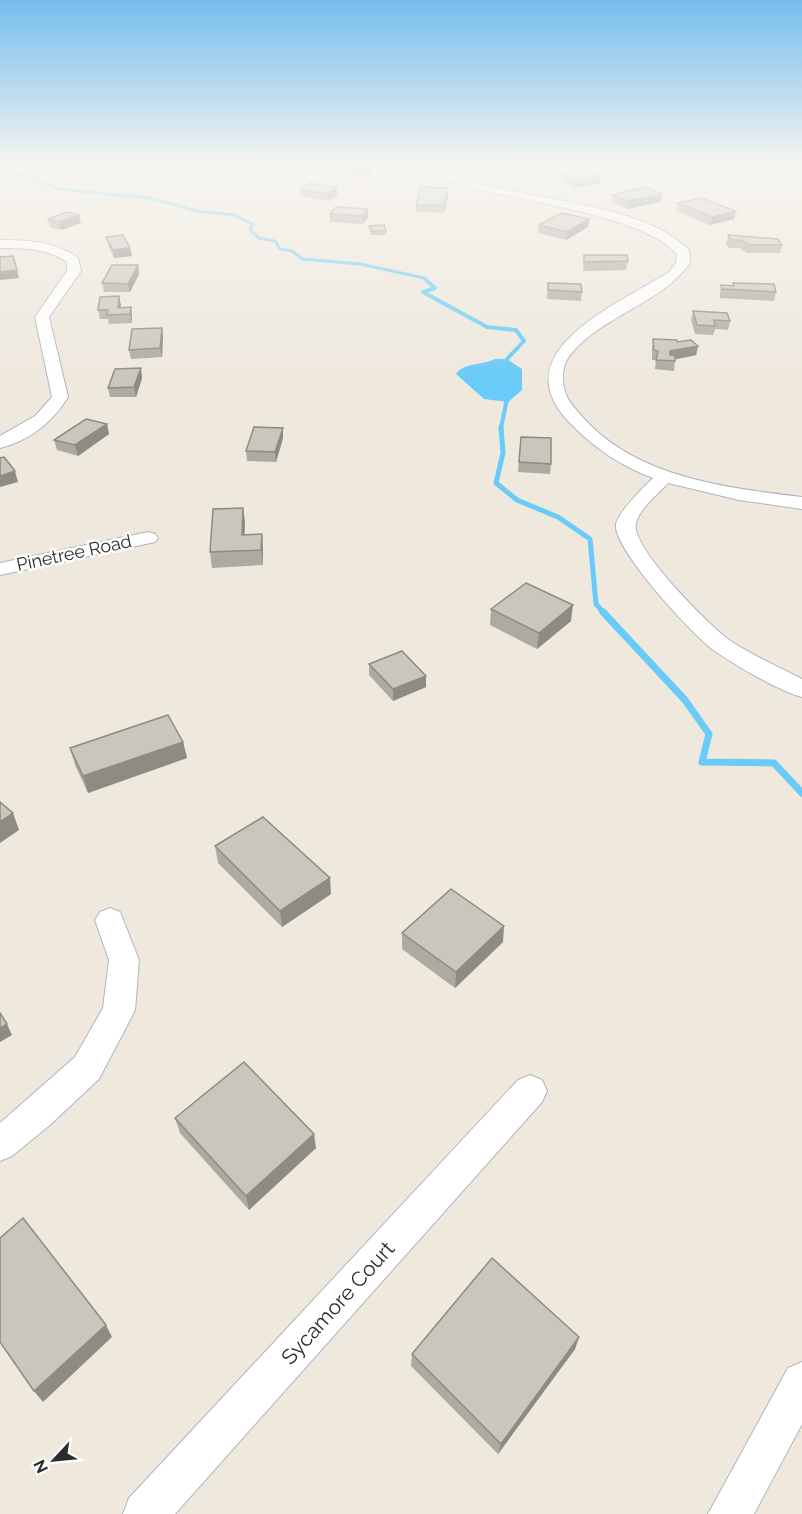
<svg xmlns="http://www.w3.org/2000/svg" width="802" height="1514" viewBox="0 0 802 1514" font-family="Raleway,sans-serif">
  <rect width="100%" height="100%" fill="#eee8dd"/>
  <path fill="#69cbf7" d="M495,359H507L522,369V390L508,402L484,399L456,374C463,363 483,365 495,359Z"/>
  <g fill="none" stroke-linecap="round" stroke-linejoin="round">
    <path stroke="#69cbf7" stroke-width="3" d="M0,168L59,189L149,198L197,211L234,215L253,224L250,230L259,238L275,241L280,249L292,251L303,259L360,264L424,278L428,282"/>
    <g stroke="#69cbf7" stroke-width="4">
      <path d="M426,280L435,288L423,292L487,327L516,330L524,341L507,359L508,368"/>
      <path d="M501,428L508,394"/>
    </g>
    <path stroke="#69cbf7" stroke-width="5" d="M501,427L503,453L496,483L517,500L558,517L590,539L596,604L604,613"/>
    <path stroke="#69cbf7" stroke-width="7" d="M603,612L685,700L709,734L702,762L774,763L802,793"/>
    <defs>
      <g id="minor">
        <path d="M423,165C442,165 448,174 465,180C527,199 646,204 689,250L690,263C661,304 603,315 571,354C561,366 561,382 567,397C573,408 582,416 590,425C645,479 729,488 802,497V509L739,500L668,483C658,494 640,508 636,523C629,546 712,629 732,642C754,656 779,667 802,679V697C779,691 737,666 716,652C695,638 612,548 616,524C619,511 643,488 653,478C621,466 594,448 570,423C500,352 619,304 669,272L676,263L677,254C645,218 539,204 490,192C467,187 440,182 423,165Z"/>
        <path d="M0,240C28,240 55,241 78,258L81,271L49,317L68,397C53,422 29,441 0,448V436L35,416L52,397L35,317L67,271V262C47,248 24,248 0,248Z"/>
        <path d="M148,532L155,534L158,538L155,542L0,575V563Z"/>
        <path d="M110,908L120,912L139,960L135,1010L130,1020L99,1079L51,1124L12,1156L0,1161V1123L75,1057L103,1008L109,960L95,920L100,912Z"/>
        <path d="M530,1075L542,1080L547,1091L542,1102L175,1514H123L129,1498L518,1080Z"/>
        <path d="M802,1362V1424L754,1514H708L788,1368Z"/>
      </g>
    </defs>
    <use href="#minor" stroke="#b1b3c0" stroke-width="2"/>
    <use href="#minor" fill="#fff" fill-rule="evenodd"/>
  </g>
  <g fill="#adaaa1">
    <rect x="316" y="165" width="23" height="5"/>
    <path d="M345,165L371,170L372,177L346,178Z"/>
    <path d="M479,165H516L515,168L488,173L479,169Z"/>
    <path d="M561,174L601,176L600,183L574,188L561,182Z"/>
    <path d="M337,188V196L327,201L300,196V189Z"/>
    <path d="M448,188V196L444,213L416,212V205Z"/>
    <path d="M612,195L661,202L627,209L611,202Z"/>
    <path d="M678,203L734,219L710,225L676,211Z"/>
    <path d="M330,214L368,217L363,224L330,222Z"/>
    <path d="M48,219L81,223L61,230L50,227Z"/>
    <path d="M589,219L588,227L566,240L538,233L539,225Z"/>
    <path d="M369,226L386,231V235H371Z"/>
    <path d="M728,235L782,245L780,253H747L740,248H729L726,244Z"/>
    <path d="M106,237L130,248L132,256L114,258L108,245Z"/>
    <path d="M584,255L628,261L626,270L583,271Z"/>
    <path d="M139,274L130,292H104L102,283Z"/>
    <path d="M548,283L582,292L581,301L547,299Z"/>
    <path d="M733,283L776,292L774,301L720,298V294L721,285L733,286Z"/>
    <path d="M119,296L121,308L131,307L132,316V323L109,324L108,319H100L98,310Z"/>
    <path d="M693,311L730,321L728,330L715,329L713,335L695,334L691,320Z"/>
    <path d="M162,328L163,337L162,357L131,359L129,350Z"/>
    <path d="M653,339L698,346L696,355L675,359L674,371L655,369L656,360H652V348Z"/>
    <path d="M142,378L136,397H110L108,388Z"/>
    <path d="M107,424L109,434L78,456L57,450L54,440Z"/>
    <path d="M521,437L551,464L550,474L518,472Z"/>
    <path d="M283,438L276,462L247,461L246,451Z"/>
    <path d="M243,508L245,523L244,535L262,534L263,550V565L212,568L210,552Z"/>
    <path d="M491,609L571,621L537,649L490,625Z"/>
    <path d="M369,664L426,687L393,701L369,675Z"/>
    <path d="M183,742L187,758L88,793L75,765L70,748Z"/>
    <path d="M215,846L331,894L282,927L218,863Z"/>
    <path d="M402,933L503,942L455,988L402,949Z"/>
    <path d="M175,1118L316,1148L249,1210L180,1133Z"/>
    <path d="M579,1337L575,1349L498,1454L411,1366L412,1354Z"/>
  </g>
  <g fill="#8d8b83">
    <path d="M492,165H516L515,168L488,173V166Z"/>
    <path d="M601,176L600,183L574,188L575,181Z"/>
    <path d="M337,188V196L327,201V194Z"/>
    <path d="M448,188V196L444,213V205Z"/>
    <path d="M662,194L661,202L627,209L628,201Z"/>
    <path d="M368,209V217L363,224L362,216Z"/>
    <path d="M736,211L734,219L710,225L712,217Z"/>
    <path d="M79,215L81,223L61,230L59,222Z"/>
    <path d="M589,219L588,227L566,240L567,232Z"/>
    <path d="M130,248L132,256L114,258L113,250Z"/>
    <path d="M138,265L139,274L130,292L128,284Z"/>
    <path d="M17,270L19,278L0,280V272Z"/>
    <path d="M119,296L121,305L120,314L118,308Z"/>
    <path d="M131,307L132,316V323L130,314Z"/>
    <path d="M162,328L163,337L162,357L160,348Z"/>
    <path d="M698,346L696,355L668,361L670,351Z"/>
    <path d="M141,368L142,378L136,397L134,387Z"/>
    <path d="M107,424L109,434L78,456L75,445Z"/>
    <path d="M283,428V438L276,462L275,452Z"/>
    <path d="M15,471L18,482L0,487V476Z"/>
    <path d="M243,508L245,523L244,550L242,535Z"/>
    <path d="M262,534L263,550V565L261,550Z"/>
    <path d="M573,605L571,621L537,649L539,633Z"/>
    <path d="M426,676V687L393,701V689Z"/>
    <path d="M183,742L187,758L88,793L83,776Z"/>
    <path d="M13,813L19,830L0,843V822Z"/>
    <path d="M330,878L331,894L282,927L280,911Z"/>
    <path d="M504,926L503,942L455,988L456,972Z"/>
    <path d="M7,1024L12,1035L0,1042V1028Z"/>
    <path d="M314,1134L316,1148L249,1210L246,1196Z"/>
    <path d="M106,1325L112,1337L43,1402L34,1391Z"/>
    <path d="M579,1337L575,1349L498,1454L501,1444Z"/>
  </g>
  <g fill="#c9c6bb" stroke="#8d8b83" stroke-width="1.5">
    <path d="M316,165H339V166L316,167Z"/>
    <rect x="345" y="165" width="26" height="5"/>
    <path d="M588,170L601,176L575,181L561,174Z"/>
    <path d="M310,183L337,188L327,194L300,189Z"/>
    <path d="M420,187L448,188L444,205H416Z"/>
    <path d="M645,187L662,194L628,201L612,195Z"/>
    <path d="M701,198L736,211L712,217L678,203Z"/>
    <path d="M336,207L368,209L362,216L330,214Z"/>
    <path d="M68,212L79,215L59,222L48,219Z"/>
    <path d="M562,213L589,219L567,232L539,225Z"/>
    <path d="M384,225L386,231H371L369,226Z"/>
    <path d="M123,235L130,248L113,250L106,237Z"/>
    <path d="M728,235L778,239L782,245H749L742,240H731Z"/>
    <path d="M584,255H627L628,261L584,262Z"/>
    <path d="M13,256L17,270L0,272V257Z"/>
    <path d="M112,265H138L128,284L102,283Z"/>
    <path d="M548,283L581,284L582,292L548,290Z"/>
    <path d="M733,283L774,284L776,292L722,289L721,285L734,286Z"/>
    <path d="M119,296L118,308L131,307L130,314L107,315L108,310H98L100,297Z"/>
    <path d="M693,311L727,313L730,321L714,320L715,326L697,325Z"/>
    <path d="M162,328L160,348L129,350L132,329Z"/>
    <path d="M653,339L677,340V342L691,340L698,346L670,351V355L675,356V361L656,360L658,351L654,350Z"/>
    <path d="M141,368L134,387L108,388L115,369Z"/>
    <path d="M86,419L107,424L75,445L54,440Z"/>
    <path d="M254,427L283,428L275,452L246,451Z"/>
    <path d="M521,437L551,438V464L519,462Z"/>
    <path d="M4,457L15,471L0,476V458Z"/>
    <path d="M243,508L242,535L262,534L261,550L210,552L213,509Z"/>
    <path d="M526,583L573,605L539,633L491,609Z"/>
    <path d="M402,651L426,676L393,689L369,664Z"/>
    <path d="M168,715L183,742L83,776L70,748Z"/>
    <path d="M0,802L13,813L0,822Z"/>
    <path d="M263,817L330,878L280,911L215,846Z"/>
    <path d="M451,889L504,926L456,972L402,933Z"/>
    <path d="M0,1013L7,1024L0,1028Z"/>
    <path d="M244,1062L314,1134L246,1196L175,1118Z"/>
    <path d="M23,1218L106,1325L34,1391L0,1342V1238Z"/>
    <path d="M492,1258L579,1337L501,1444L412,1354Z"/>
  </g>
  <linearGradient id="sky" x2="0" y2="1"><stop stop-color="#75bdee"/><stop offset="0.44" stop-color="#f7f5f0"/><stop offset="1" stop-color="#f7f5f0" stop-opacity="0"/></linearGradient>
  <rect width="802" height="377" fill="url(#sky)"/>
  <g text-anchor="middle" stroke-width="5" stroke-linejoin="round" paint-order="stroke">
    <g font-size="18" fill="#2c2c2c" stroke="#fff">
      <text transform="translate(74 553) rotate(-12)" y="6">Pinetree Road</text>
    </g>
    <g font-size="21" fill="#2c2c2c" stroke="#fff">
      <text transform="translate(338 1303) rotate(-48)" y="7">Sycamore Court</text>
    </g>
  </g>
  <g transform="translate(54 1460) rotate(244)" stroke="#ffffff" stroke-width="4.5" paint-order="stroke">
  <path d="M0-4.5L10 22L0 15L-10 22Z" fill="#2c2c2c"/>
  <text y="-9" font-size="16" font-weight="bold" text-anchor="middle" fill="#2c2c2c">N</text>
  </g>
</svg>
